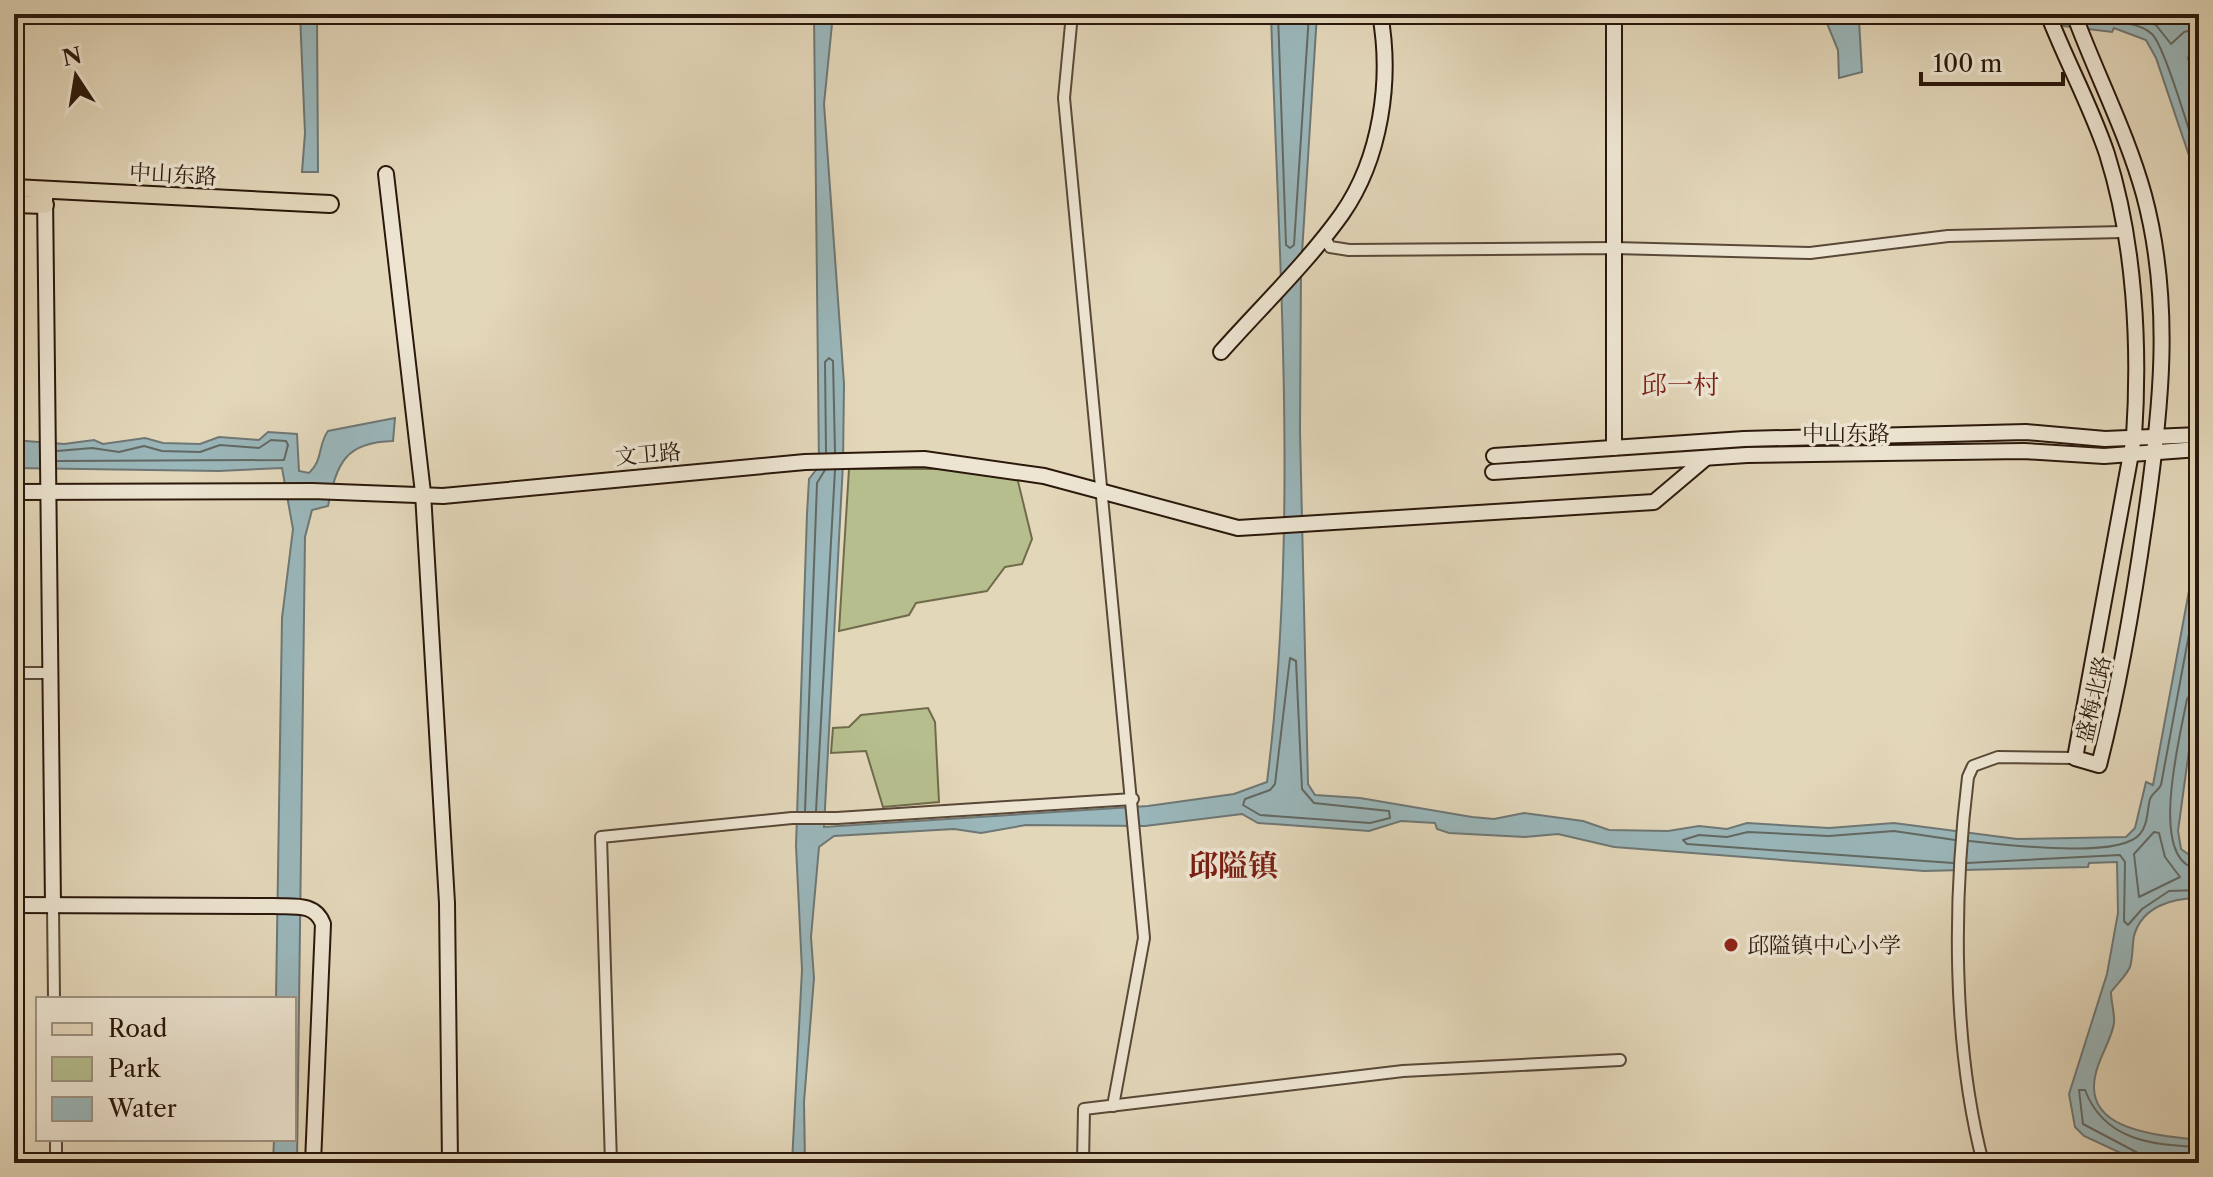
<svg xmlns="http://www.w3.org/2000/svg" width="2213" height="1177" viewBox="0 0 2213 1177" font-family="'Libre Caslon Text','Noto Serif SC',serif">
  <rect width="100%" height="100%" fill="#e3d7ba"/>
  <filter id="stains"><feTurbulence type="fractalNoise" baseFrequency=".0025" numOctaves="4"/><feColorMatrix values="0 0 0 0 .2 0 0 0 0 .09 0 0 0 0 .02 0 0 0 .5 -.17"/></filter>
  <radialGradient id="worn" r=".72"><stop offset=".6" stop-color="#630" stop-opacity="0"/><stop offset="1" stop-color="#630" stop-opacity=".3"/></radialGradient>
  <g fill="#b6be8e" stroke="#706b4c" stroke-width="2">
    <path d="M849,469H1015L1032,539L1022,564L1005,567L987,591L916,603L909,615L839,631Z"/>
    <path d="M928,708L935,722L939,802L883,807L866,751L831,753L833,728L849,727L861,715Z"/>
  </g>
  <g fill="#9ab7bb" stroke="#6e7775" stroke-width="2">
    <path d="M300,14H317L318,172H302L305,133Z"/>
    <path d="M814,14H833L824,104L844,384L843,463L824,827L1148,806L1234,794L1267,782C1299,528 1279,269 1271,14H1317L1301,269L1300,431L1308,784L1315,795L1360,798L1472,817L1494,819L1524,813L1583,821L1609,830L1668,831L1699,826L1727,829L1747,823L1829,828L1894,823L2017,839L2126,837L2135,828L2146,782L2153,785L2199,537V677L2178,831L2181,849L2199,862V898C2173,898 2142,906 2134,936C2132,946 2133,958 2130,967C2126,976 2117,984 2111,992C2111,1002 2115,1014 2114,1023C2111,1042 2098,1058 2095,1077C2084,1133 2163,1135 2199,1140V1163H2142L2084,1136L2075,1127L2069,1094L2107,974L2118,913L2117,862L2089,863L2088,867L1924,871L1614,847L1558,834L1525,837L1449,833L1437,829L1435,823L1401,821L1369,831L1258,823L1242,814L1145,826L1026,825L981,833L954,829L834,836L819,847L811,937L814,978L804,1102L805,1163H792L802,970L796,846L807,514L809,479L819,466Z"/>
    <path d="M1672,14H1950L1859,20L1862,72L1839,78L1838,50L1824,16Z"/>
    <path d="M1998,14H2199V45L2192,48L2188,58L2199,95V185L2156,58L2146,40L2114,28L2112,32L2031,22Z"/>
    <path d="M395,418L393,441C345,442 337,463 328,506L312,510L305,537L297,1163H273L274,1139H294V999H276L282,618L293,529L282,468L219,471L14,468V440L64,444L94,440L103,444L145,438L163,443L200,444L219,437L259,440L268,432L297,434L299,471L309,473C323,461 318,444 328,431Z"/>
  </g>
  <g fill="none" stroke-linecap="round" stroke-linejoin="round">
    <g stroke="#626863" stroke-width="2">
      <path d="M1278,14L1286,245L1290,248L1294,245L1309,14"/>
      <path d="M2128,14L2156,25L2171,44L2184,32L2199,28"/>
      <path d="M2086,21C2106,23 2135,19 2152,34C2165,46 2192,140 2199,163"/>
      <path d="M57,451L92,448L119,452L144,446L162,451L200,452L220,445L259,448L271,440L286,441L288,445L284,460L57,461"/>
      <path d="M826,452L825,362L829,358L833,361L835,452"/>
      <path d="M1290,658L1296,661L1302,789L1314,803L1389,811L1390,818L1370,823L1260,815L1243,805L1245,799L1270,790L1275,784Z"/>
      <path d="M2199,691L2192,692L2187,699C2181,733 2146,864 2199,869"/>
      <path d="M805,811L817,483L825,470"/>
      <path d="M816,811L835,470"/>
      <path d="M2154,832L2159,833L2165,857L2180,877L2139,897L2134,854Z"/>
      <path d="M1969,841C2002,844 2119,860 2140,834C2148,825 2147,810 2150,799C2153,792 2158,791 2161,785L2199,580"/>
      <path d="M1953,863L1687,844L1683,840L1699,835L1727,837L1748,832L1829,836L1894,831L1955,840"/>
      <path d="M1967,863L2120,855L2125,862L2124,921L2128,925L2142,909L2169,891L2199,890"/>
      <path d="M2142,1163L2138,1153L2083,1124L2079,1090H2085C2104,1140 2151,1145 2199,1147"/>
    </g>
    <defs>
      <g id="street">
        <path d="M1072,14L1064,98L1144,938L1113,1106"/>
        <path d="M1324,236L1330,247L1349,250L1614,248L1810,253L1948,236L2123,232"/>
        <path d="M14,673H47"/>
        <path d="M53,906L54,999"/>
        <path d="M56,1139V1163"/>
        <path d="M611,1163L601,837L792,818H837L1133,799"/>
        <path d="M1083,1163L1084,1109L1403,1071L1620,1060"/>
        <path d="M1983,1163C1952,1043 1953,900 1968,777L1973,766L1998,757L2075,758"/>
      </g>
      <g id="secondary">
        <path d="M1614,14V448"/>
        <path d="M2048,14C2066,61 2091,106 2107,154C2135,243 2140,346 2134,437L2075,758L2099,765C2120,683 2133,605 2145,521C2161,412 2173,303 2144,195C2127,133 2096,74 2074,14"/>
        <path d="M386,174L423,493L447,903L450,1163"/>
        <path d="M45,194L53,906"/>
        <path d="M1221,352C1261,307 1307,263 1342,214C1381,158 1392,80 1380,14"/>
        <path d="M1494,456L1744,439L2026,432L2105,439L2199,435"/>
        <path d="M1493,472L1747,455L2024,451L2104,456L2199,449"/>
        <path d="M14,492L312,491L443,496L805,462L924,459L1044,476L1238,528L1654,502L1706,458"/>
        <path d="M14,905L273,906C293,907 315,902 323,924L313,1163"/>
      </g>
      <g id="primary">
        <path d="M14,188L330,204"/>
        <path d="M14,204L45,205"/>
      </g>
    </defs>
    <use href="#street" stroke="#594837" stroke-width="14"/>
    <use href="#secondary" stroke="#2b180b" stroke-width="18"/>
    <use href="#primary" stroke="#2b180b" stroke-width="20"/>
    <use href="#street" stroke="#ede5d2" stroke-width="10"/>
    <use href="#secondary" stroke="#ede5d2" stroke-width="14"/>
    <use href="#primary" stroke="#e3d7ba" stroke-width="16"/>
  </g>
  <circle fill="#8f2418" stroke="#ede5d2" stroke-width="3" cx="1731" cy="945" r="8"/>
  <g text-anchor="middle" stroke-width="7" stroke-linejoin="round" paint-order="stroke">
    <g font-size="22" fill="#2b180b" stroke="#ede5d2">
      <text transform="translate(173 174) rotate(3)" y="8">中山东路</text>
      <text x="1846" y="441">中山东路</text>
      <text transform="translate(648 454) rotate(-5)" y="8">文卫路</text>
      <text transform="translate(2093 699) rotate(-77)" y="8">盛梅北路</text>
    </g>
    <g font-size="22" fill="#2b180b" stroke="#ede5d2" text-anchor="start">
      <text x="1747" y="953">邱隘镇中心小学</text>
    </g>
    <g font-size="26" fill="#7a1f14" stroke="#ede5d2">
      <text x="1680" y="394">邱一村</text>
    </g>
    <g font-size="30" font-weight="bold" fill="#7a1f14" stroke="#ede5d2">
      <text x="1233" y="876">邱隘镇</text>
    </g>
  </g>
  <rect width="2213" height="1177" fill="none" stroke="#e3d7ba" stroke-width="48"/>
  <rect x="16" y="16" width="2181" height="1145" fill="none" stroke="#2b180b" stroke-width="4"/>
  <rect x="24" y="24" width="2165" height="1129" fill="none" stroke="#2b180b" stroke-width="2"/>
  <rect x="36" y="997" width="260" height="144" fill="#ede5d2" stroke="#9f9382" stroke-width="2"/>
  <rect x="52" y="1023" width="40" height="12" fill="#e3d7ba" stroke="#9f9382" stroke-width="2"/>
  <text x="108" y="1037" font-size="24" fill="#2b180b">Road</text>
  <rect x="52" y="1057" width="40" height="24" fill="#b6be8e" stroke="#9f9382" stroke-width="2"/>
  <text x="108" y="1077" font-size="24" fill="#2b180b">Park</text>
  <rect x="52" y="1097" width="40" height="24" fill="#9ab7bb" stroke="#9f9382" stroke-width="2"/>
  <text x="108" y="1117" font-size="24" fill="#2b180b">Water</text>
  <g transform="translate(76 76) rotate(348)" stroke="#ede5d2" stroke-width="6" paint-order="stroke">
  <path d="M0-6L14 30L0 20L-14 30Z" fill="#2b180b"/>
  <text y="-12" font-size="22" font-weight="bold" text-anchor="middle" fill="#2b180b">N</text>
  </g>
  <path d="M1921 72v12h142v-12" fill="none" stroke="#2b180b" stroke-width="4"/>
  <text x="1933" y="72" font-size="24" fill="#2b180b" stroke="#ede5d2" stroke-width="6" paint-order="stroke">100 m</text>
  <rect width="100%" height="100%" filter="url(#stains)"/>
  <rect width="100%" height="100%" fill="url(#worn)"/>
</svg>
